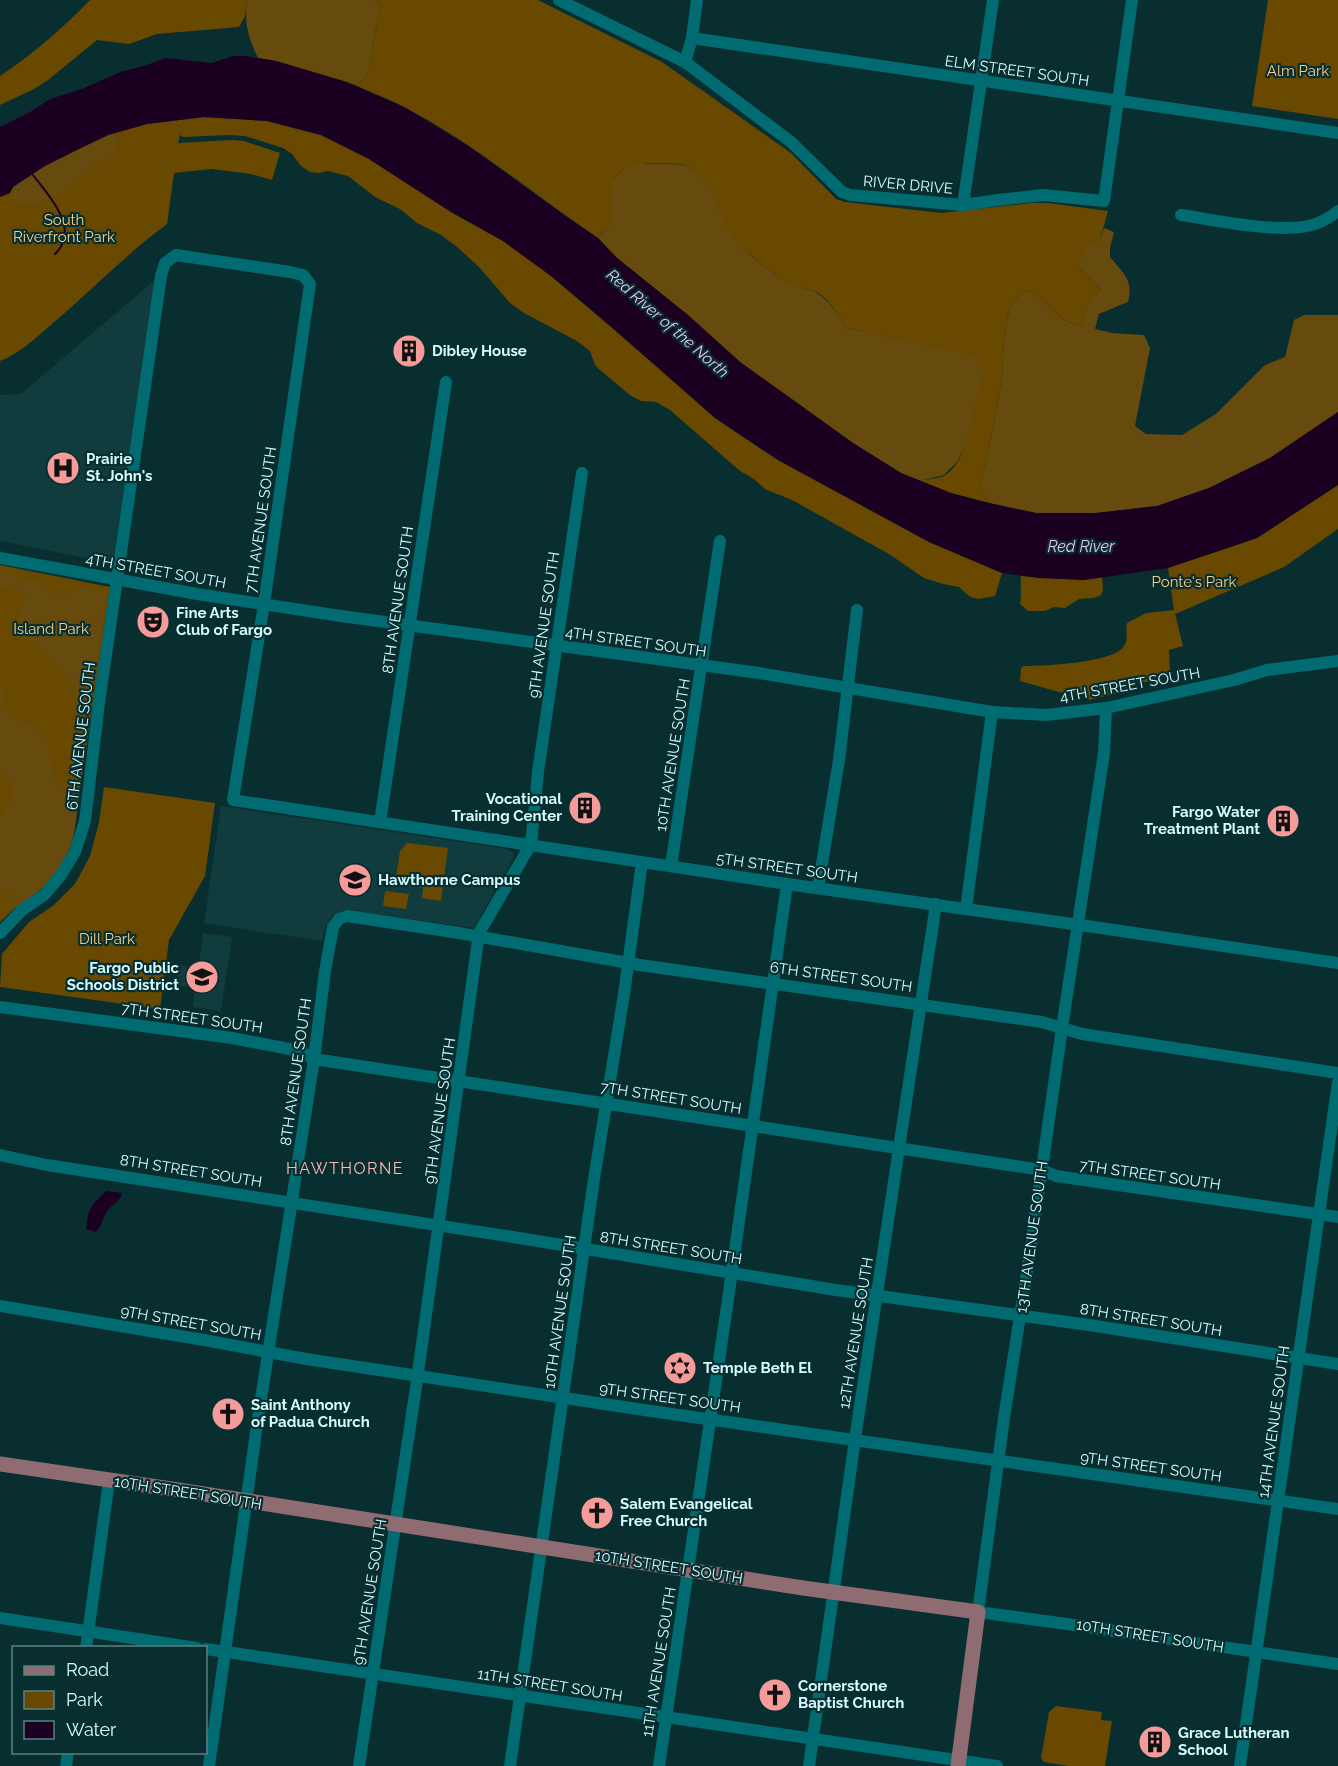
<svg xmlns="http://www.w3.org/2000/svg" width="1338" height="1766" viewBox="0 0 1338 1766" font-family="Raleway,sans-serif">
  <rect width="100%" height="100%" fill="#082e30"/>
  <g fill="#113c3e">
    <path d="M155,280L113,563L0,541V395L21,394Z"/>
    <path d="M221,806L507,849L513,852L514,857L474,928L344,910L332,916L325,928L322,941L204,923Z"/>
    <path d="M203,933L232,937L221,1011L193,1007L196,983L190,982V987L176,985L179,965L193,967L192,971L198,972Z"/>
  </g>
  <g fill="#694900">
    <path d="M90,0H247L245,16L239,27L157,34L129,44L97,40L48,80L34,89L0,105V76C32,55 63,28 90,0Z"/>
    <path d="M375,0H538L662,62L791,153L836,199L845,202L941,213L1032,203H1048L1108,211L1099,243L1077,266L1101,289L1088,303L1081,326L1064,320L1032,291L1022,292L1009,310L1004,338L1002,377L995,419L980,485L989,503L951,493L920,481C927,479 937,479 944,476C975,459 972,387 974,356L846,328C838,315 829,297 814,291C805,288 796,287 788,283C772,274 750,255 738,243C719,224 717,182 693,169C677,160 644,163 626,166L611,181V222L598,238C534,195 475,144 406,108C390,99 372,93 355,85L365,78L371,65L373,43L381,4Z"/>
    <path d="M1268,0H1338V119L1252,106Z"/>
    <path d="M204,117L267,121L321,135L369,159L451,212L503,241L551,276L660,369L715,418L778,460L929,542L1002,573L995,596L978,599L970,597L959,587L943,584L924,578L889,554L792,500L765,489L754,479L740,471L670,410L656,402L641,401L630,395L600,370L595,365L590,351L577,341L524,313L510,303L479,267L456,246L441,235L417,223L400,209L375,197L348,176L328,171L318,173L310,172L301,166L292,154L283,148L245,136L228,135L183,137L180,135L178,143L232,140L244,141L280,153L272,180L251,174L212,169L174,173L167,224C126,254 91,291 52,324C35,338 21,353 0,361V197L10,193L13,187L33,175L108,135L147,124Z"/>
    <path d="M1338,485V529L1284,567L1175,614L1183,646L1169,650L1170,674L1147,682L1125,680L1122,694L1117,693L1089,700L1081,695L1059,692L1020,681L1021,668L1024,666C1043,666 1114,663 1124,646C1129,639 1125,631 1127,623L1146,613L1174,610L1168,568L1257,538Z"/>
    <path d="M0,565L110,587L73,838L47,884L16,907L0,922Z"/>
    <path d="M1021,576L1084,580L1102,576L1103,590L1101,595L1094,598L1079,599L1065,608L1054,607L1045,611H1028L1020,604C1022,595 1020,585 1021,576Z"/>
    <path d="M104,787L215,803L205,876L169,940L160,1009L0,987L2,954L29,922L54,905L75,884L90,856L99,822Z"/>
    <path d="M407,843L448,848L441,901L422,898L423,888L395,884L400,851Z"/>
    <path d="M385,891L409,894L406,909L383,906Z"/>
    <path d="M1056,1706L1102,1712L1101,1720L1112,1721L1105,1766H1069L1044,1762L1041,1758L1049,1712Z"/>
  </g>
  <g fill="#674a0d">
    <path d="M247,0H375L381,4L373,43L371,65L365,78L355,85L276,61L258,58C248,37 244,23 247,0Z"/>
    <path d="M117,133L118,142L112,155L97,165L56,198L38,205L27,206L15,203L10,193C16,176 97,138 117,133Z"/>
    <path d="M635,164C652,164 681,161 695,170C718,185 719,221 737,241C747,253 773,275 787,282C796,288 810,288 817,293C831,302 838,315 846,328L974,355L984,368L967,442L957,462L944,475L920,481L901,473L853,443L740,362L688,315L617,258L598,238L611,222V181L626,166Z"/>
    <path d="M1104,228L1114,232L1110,248V257C1123,273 1134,280 1128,302L1099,314L1095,329L1112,333L1144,335L1150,348L1135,426L1146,434L1182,435L1216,414L1265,365L1285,357L1294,320L1304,315H1338V412L1270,458L1209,488L1157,506L1096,513H1036L989,503L980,485L995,419L1002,377L1004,338L1009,310L1022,292L1032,291L1064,320L1081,326L1088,303L1101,289L1077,266L1083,252L1090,243L1099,242Z"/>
    <path d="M0,573L41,581L46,585L49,594H63L83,588L103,592L106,598L87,720L82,722L75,720C76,713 78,703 76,696C70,674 37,646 19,632L18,612L26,593L0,588Z"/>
    <path d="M0,683C10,692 0,699 6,708C16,722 37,723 46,738C51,749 49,763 54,774C59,787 72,796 76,809C77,815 76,821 75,827C70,865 42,894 9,911L7,908L11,892L7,888L0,890V817L14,792L12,786L0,773Z"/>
  </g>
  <g fill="#1b0022">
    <path d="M233,56H246L276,61L347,82L406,108L467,145L564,215L598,238L617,258L688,315L740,362L853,443L901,473L951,493L989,503L1036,513H1096L1157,506L1209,488L1270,458L1338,412V485L1257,538L1168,568L1084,580L1038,578L1002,573L929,542L778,460L715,418L600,317L551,276L503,241L451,212L369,159L321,135L267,121L204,117L147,124L108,135L77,150L45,166L13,187L10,193L0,197V127L30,112L50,99L82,89L120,72L147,65L165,58L212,63Z"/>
    <path d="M106,1191L122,1193C120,1203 110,1205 106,1213C102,1220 102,1226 96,1232L86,1229L88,1214L93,1204Z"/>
  </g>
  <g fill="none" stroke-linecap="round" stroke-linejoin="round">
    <path stroke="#1b0022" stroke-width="2" d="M33,175C49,196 81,229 55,254"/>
    <g stroke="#006b70" stroke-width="12">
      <path d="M559,0L685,62L791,142L842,192L850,195L963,205L998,200L1043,195L1104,201L1132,0"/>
      <path d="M692,38L1338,133"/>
      <path d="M685,62L692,38L697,0"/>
      <path d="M963,205L993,0"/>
      <path d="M1181,215C1216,220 1287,236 1318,223C1325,220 1332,216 1338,211"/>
      <path d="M0,558L197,594L341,616L759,673L992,712L1046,715L1106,708L1234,680L1267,670L1338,661"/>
      <path d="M1106,708L1104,753L1062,1028L1031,1246L1004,1418L978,1612L1067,1624L1338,1664"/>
      <path d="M380,822L446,382"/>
      <path d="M671,866L720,541"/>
      <path d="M818,888L839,760L857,610"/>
      <path d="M966,909L992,712"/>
      <path d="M0,933L22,910L44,895L61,875L75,852L85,821L99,703L161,276L165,263L176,255L290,272L303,275L310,284L264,604L233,800L787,884L1087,926L1338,963"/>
      <path d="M0,1007L232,1038L300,1051L314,1059L1042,1170L1056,1176L1338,1217"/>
      <path d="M0,1155L47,1165L513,1237L836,1290L1089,1325L1338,1364"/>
      <path d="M0,1306L204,1340L306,1359L651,1411L1338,1509"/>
      <path d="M0,1618L197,1648"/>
      <path d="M86,1648L109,1481"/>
      <path d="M206,1649L997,1766"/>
      <path d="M66,1766L68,1752"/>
      <path d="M209,1766L258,1418L314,1059L325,971L333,927L339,919L347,916L453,932L640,965L1042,1022L1082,1034L1338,1073"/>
      <path d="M359,1766L416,1387L479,933L531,844L538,772L582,473"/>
      <path d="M510,1766L594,1179L624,994L642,862"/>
      <path d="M659,1766L726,1313L787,884"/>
      <path d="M809,1766L855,1439L936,904"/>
      <path d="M1240,1766L1338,1082"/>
    </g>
    <path stroke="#8f6c71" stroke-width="15" d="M0,1464L185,1491L803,1588L978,1612L958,1766"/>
  </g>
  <defs>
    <symbol id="building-disc" viewBox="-11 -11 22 22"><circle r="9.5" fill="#f59b9a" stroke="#082e30"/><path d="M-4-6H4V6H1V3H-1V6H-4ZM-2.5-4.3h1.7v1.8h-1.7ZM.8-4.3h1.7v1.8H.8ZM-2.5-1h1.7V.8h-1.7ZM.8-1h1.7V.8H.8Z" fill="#111"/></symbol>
    <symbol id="hospital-disc" viewBox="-11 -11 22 22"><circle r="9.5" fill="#f59b9a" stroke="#082e30"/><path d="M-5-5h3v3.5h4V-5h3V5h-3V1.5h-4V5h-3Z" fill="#111"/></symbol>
    <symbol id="theatre-disc" viewBox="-11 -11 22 22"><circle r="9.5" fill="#f59b9a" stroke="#082e30"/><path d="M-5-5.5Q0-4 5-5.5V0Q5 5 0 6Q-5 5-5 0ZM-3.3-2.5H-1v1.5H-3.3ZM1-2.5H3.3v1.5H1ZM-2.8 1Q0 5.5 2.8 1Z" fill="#111"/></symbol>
    <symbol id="school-disc" viewBox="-11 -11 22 22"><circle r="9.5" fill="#f59b9a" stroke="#082e30"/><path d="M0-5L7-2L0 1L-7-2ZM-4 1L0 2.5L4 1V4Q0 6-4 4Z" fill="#111"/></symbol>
    <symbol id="synagogue-disc" viewBox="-11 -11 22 22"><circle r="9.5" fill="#f59b9a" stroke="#082e30"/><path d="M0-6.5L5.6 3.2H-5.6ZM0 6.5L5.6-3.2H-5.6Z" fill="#111"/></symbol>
    <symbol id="church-disc" viewBox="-11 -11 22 22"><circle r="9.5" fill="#f59b9a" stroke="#082e30"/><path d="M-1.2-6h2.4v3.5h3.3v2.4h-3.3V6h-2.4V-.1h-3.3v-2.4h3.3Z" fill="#111"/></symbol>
  </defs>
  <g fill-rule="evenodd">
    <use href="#building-disc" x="390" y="332" width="38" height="38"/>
    <use href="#hospital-disc" x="44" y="449" width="38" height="38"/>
    <use href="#theatre-disc" x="134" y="603" width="38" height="38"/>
    <use href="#building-disc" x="566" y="789" width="38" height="38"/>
    <use href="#building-disc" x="1264" y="802" width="38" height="38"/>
    <use href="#school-disc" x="336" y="861" width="38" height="38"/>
    <use href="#school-disc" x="183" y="958" width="38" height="38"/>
    <use href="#synagogue-disc" x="661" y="1349" width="38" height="38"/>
    <use href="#church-disc" x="209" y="1395" width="38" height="38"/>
    <use href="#church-disc" x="578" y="1494" width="38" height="38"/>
    <use href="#church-disc" x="756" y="1676" width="38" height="38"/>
    <use href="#building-disc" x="1136" y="1723" width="38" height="38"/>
  </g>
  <g text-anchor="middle" stroke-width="4.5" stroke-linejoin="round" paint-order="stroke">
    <g font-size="15" fill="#d5fdff" stroke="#082e30">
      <text transform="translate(1017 71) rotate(8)" y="5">ELM STREET SOUTH</text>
      <text transform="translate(908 185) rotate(5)" y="5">RIVER DRIVE</text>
      <text transform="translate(261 520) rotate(-82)" y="5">7TH AVENUE SOUTH</text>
      <text transform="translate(156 571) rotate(10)" y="5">4TH STREET SOUTH</text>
      <text transform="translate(398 600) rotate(-82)" y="5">8TH AVENUE SOUTH</text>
      <text transform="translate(544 625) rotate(-82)" y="5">9TH AVENUE SOUTH</text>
      <text transform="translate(636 642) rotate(8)" y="5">4TH STREET SOUTH</text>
      <text transform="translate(1130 685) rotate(-10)" y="5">4TH STREET SOUTH</text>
      <text transform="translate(81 736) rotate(-83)" y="5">6TH AVENUE SOUTH</text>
      <text transform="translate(673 755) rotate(-81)" y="5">10TH AVENUE SOUTH</text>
      <text transform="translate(787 868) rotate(8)" y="5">5TH STREET SOUTH</text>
      <text transform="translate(841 977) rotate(8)" y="5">6TH STREET SOUTH</text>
      <text transform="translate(192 1018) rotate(8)" y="5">7TH STREET SOUTH</text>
      <text transform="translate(296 1072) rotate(-82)" y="5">8TH AVENUE SOUTH</text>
      <text transform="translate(671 1098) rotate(9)" y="5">7TH STREET SOUTH</text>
      <text transform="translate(440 1111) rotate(-82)" y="5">9TH AVENUE SOUTH</text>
      <text transform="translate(191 1171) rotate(9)" y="5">8TH STREET SOUTH</text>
      <text transform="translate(1150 1175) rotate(8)" y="5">7TH STREET SOUTH</text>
      <text transform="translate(1032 1237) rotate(-82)" y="5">13TH AVENUE SOUTH</text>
      <text transform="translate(671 1248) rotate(9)" y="5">8TH STREET SOUTH</text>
      <text transform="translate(560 1312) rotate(-82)" y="5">10TH AVENUE SOUTH</text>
      <text transform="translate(1151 1320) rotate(9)" y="5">8TH STREET SOUTH</text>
      <text transform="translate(191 1323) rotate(10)" y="5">9TH STREET SOUTH</text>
      <text transform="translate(856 1333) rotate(-81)" y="5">12TH AVENUE SOUTH</text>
      <text transform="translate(670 1398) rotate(8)" y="5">9TH STREET SOUTH</text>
      <text transform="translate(1274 1422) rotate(-82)" y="5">14TH AVENUE SOUTH</text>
      <text transform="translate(1151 1467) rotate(8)" y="5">9TH STREET SOUTH</text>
      <text transform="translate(188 1493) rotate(9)" y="5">10TH STREET SOUTH</text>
      <text transform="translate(669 1567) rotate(9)" y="5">10TH STREET SOUTH</text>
      <text transform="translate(370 1592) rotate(-81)" y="5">9TH AVENUE SOUTH</text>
      <text transform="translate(1150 1636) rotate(9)" y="5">10TH STREET SOUTH</text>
      <text transform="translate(659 1662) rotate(-81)" y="5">11TH AVENUE SOUTH</text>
      <text transform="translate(550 1685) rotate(9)" y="5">11TH STREET SOUTH</text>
    </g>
    <g font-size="15" fill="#f6cd86" stroke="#082e30">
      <text x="1298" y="76">Alm Park</text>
      <text x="64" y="225">South<tspan x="64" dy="17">Riverfront Park</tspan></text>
      <text x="1194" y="587">Ponte's Park</text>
      <text x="51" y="634">Island Park</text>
      <text x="107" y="944">Dill Park</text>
    </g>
    <g font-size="15" font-weight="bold" fill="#d5fdff" stroke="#082e30" text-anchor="start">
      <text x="432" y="356">Dibley House</text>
      <text x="86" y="464">Prairie<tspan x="86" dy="17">St. John's</tspan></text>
      <text x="176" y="618">Fine Arts<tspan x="176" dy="17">Club of Fargo</tspan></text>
      <text x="562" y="804" text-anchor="end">Vocational<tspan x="562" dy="17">Training Center</tspan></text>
      <text x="1260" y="817" text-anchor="end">Fargo Water<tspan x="1260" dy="17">Treatment Plant</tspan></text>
      <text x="378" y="885">Hawthorne Campus</text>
      <text x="179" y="973" text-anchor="end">Fargo Public<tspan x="179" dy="17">Schools District</tspan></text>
      <text x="703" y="1373">Temple Beth El</text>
      <text x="251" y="1410">Saint Anthony<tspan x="251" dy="17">of Padua Church</tspan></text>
      <text x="620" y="1509">Salem Evangelical<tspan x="620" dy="17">Free Church</tspan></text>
      <text x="798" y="1691">Cornerstone<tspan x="798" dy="17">Baptist Church</tspan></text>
      <text x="1178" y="1738">Grace Lutheran<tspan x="1178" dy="17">School</tspan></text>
    </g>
    <g font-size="16" font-style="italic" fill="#f2bffd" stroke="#082e30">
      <text transform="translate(668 323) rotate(41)" y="6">Red River of the North</text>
      <text x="1081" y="552">Red River</text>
    </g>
    <g font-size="16" letter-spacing="1.5" fill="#fdb8b7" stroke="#082e30">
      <text x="345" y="1174">HAWTHORNE</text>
    </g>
  </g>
  <rect x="12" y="1646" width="195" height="108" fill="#082e30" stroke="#5a8183" stroke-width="1.5"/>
  <rect x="24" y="1666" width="30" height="9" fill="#8f6c71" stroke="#5a8183" stroke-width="1.5"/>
  <text x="66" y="1676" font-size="18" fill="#d5fdff">Road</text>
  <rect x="24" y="1691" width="30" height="18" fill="#694900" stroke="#5a8183" stroke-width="1.5"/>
  <text x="66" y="1706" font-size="18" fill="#d5fdff">Park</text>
  <rect x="24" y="1721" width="30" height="18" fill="#1b0022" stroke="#5a8183" stroke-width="1.5"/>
  <text x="66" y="1736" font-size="18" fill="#d5fdff">Water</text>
</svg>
